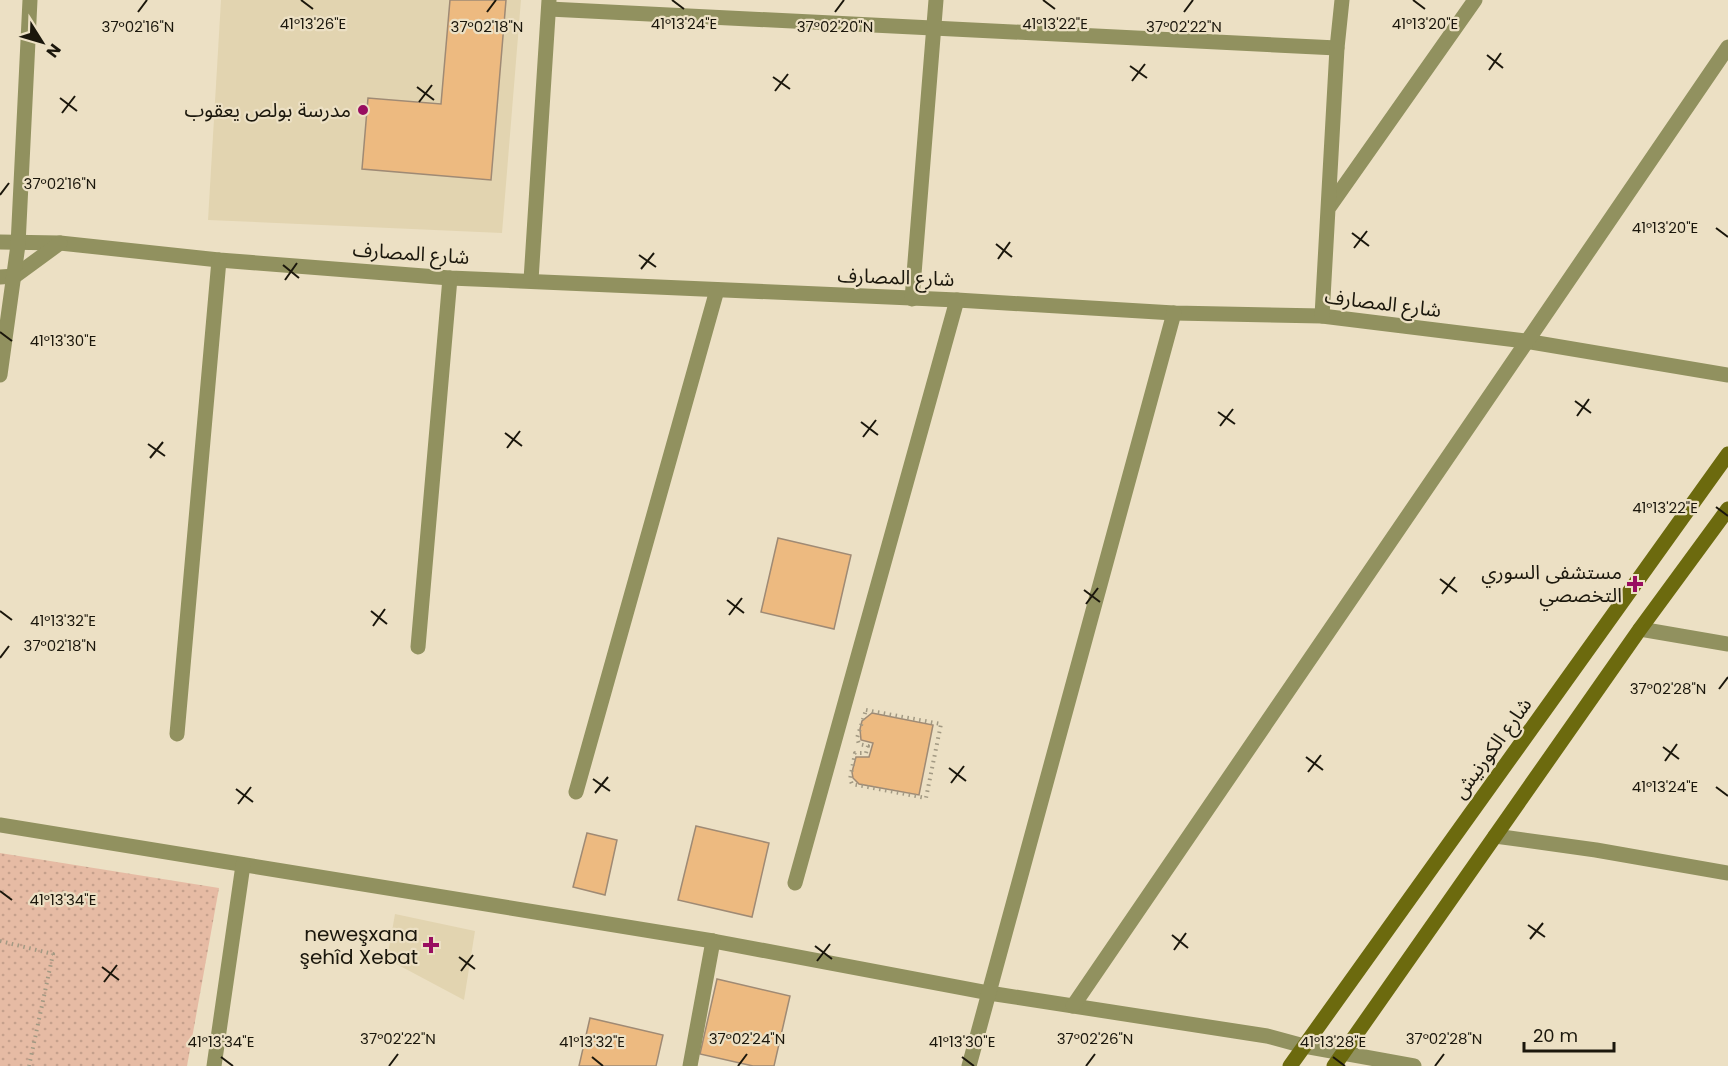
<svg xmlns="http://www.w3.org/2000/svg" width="1728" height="1066" viewBox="0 0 1728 1066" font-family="Poppins,'Noto Sans Arabic',sans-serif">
  <defs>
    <pattern id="park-dots" width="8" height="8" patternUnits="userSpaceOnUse" patternTransform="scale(1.5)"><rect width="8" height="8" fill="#e6bba4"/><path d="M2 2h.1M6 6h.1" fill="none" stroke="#c5a08c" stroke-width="1.8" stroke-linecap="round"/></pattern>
  </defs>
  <rect width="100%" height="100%" fill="#ece0c4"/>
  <g fill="#e2d4b0">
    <path d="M221,0H521L502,233L208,220Z"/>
    <path d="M395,914L475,931L464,1000L387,959Z"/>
  </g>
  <path fill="url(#park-dots)" d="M0,853L219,888L187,1066H0Z"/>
  <g fill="#edba80" stroke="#9f8a74" stroke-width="1.5">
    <path d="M450,0H506L491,180L362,169L368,98L441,104Z"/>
    <path d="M778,538L851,555L834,629L761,612Z"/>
    <path d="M872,713L933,725L919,795L859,784L853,778L852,772L856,757H869L873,743L861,740L860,729L862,721Z"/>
    <path d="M696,826L769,843L752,917L678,900Z"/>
    <path d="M587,833L617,840L605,895L573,887Z"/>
    <path d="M717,979L790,996L774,1066H753L700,1054Z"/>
    <path d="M590,1018L663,1035L656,1066H579Z"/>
  </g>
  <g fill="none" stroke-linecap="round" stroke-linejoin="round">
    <g stroke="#a29983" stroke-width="4" stroke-dasharray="1.5 4.5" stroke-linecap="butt">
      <path d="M866,710L941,724L926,798L852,784L850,779L855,753H866L868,746L859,744L857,738Z"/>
      <path d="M0,941L53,954L29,1066"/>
    </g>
    <g stroke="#91915f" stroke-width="15">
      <path d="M549,9L1337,48"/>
      <path d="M1330,206L1475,0"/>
      <path d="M0,242L60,243L219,260L450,278L957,300L1174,313L1322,316L1525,341L1728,375"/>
      <path d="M0,277L15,276L60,243"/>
      <path d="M531,280L549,0"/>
      <path d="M912,299L936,0"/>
      <path d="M1322,316L1337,48L1342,0"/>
      <path d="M0,375L18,245L30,0"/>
      <path d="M1640,629L1728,644"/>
      <path d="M418,647L450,278"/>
      <path d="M177,734L219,260"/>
      <path d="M576,792L717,290"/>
      <path d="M0,825L713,941L989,993L1267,1036L1304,1046L1414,1066"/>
      <path d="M1495,836L1596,850L1728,873"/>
      <path d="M795,883L957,300"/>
      <path d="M1073,1006L1728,47"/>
      <path d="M214,1066L243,865"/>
      <path d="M690,1066L713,941"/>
      <path d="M969,1066L1174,313"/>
    </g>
    <g stroke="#6c6a0e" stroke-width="15">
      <path d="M1290,1066L1728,454"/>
      <path d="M1334,1066L1640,629L1728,509"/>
    </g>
  </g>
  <path fill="none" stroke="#1b170c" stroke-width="2" d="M301,0L313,9M672,0L684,9M1043,0L1055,9M1413,0L1425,9M138,12L147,0M487,12L496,0M835,12L844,0M1184,12L1193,0M1487,55L1503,68M1130,66L1147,78M1489,70L1501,53M773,77L790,89M1132,81L1145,64M417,87L434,100M775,91L788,74M60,98L77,111M419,102L432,85M62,113L75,96M0,195L9,183M1716,228L1728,237M1352,233L1369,246M996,244L1012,257M1354,248L1367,231M639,255L656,267M998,259L1010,242M283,265L299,278M641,269L654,253M285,280L297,263M0,332L12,341M1575,401L1591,413M1218,412L1235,424M1577,416L1589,399M861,422L878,435M1220,426L1233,409M505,433L522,446M863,437L876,420M148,444L165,456M507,448L520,431M150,458L163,442M1716,507L1728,516M1440,579L1457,592M1084,590L1100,602M1442,594L1455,577M727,600L744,613M1086,604L1098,588M0,611L12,620M371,611L387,624M729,615L742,598M373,626L385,609M0,658L9,646M1719,689L1728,677M1663,747L1679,759M1306,757L1323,770M1665,761L1677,744M949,768L966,781M1308,772L1321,755M593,779L610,791M951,783L964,766M1716,787L1728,796M236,789L253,802M595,793L608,777M238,804L251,787M0,891L12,900M1528,925L1545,937M1172,935L1188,948M1530,939L1543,923M815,946L832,959M1174,950L1186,933M459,957L475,969M817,961L830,944M102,967L119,980M461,971L473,955M104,982L117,965M221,1057L233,1066M592,1057L603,1066M962,1057L974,1066M1333,1057L1345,1066M389,1066L398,1054M738,1066L747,1054M1086,1066L1095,1054M1435,1066L1444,1054"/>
  <g fill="#980d60" stroke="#ece0c4" stroke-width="2">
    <circle cx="363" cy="110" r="6"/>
    <path d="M1632 575h6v6h6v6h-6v6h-6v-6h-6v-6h6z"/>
    <path d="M428 936h6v6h6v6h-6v6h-6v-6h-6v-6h6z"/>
  </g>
  <g text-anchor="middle" stroke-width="4.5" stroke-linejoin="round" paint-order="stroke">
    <g font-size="20" fill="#1b170c" stroke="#ece0c4" text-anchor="end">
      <text x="351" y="117">مدرسة بولص يعقوب</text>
      <text x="1622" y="579">مستشفى السوري<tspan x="1622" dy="23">التخصصي</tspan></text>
      <text x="418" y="941">neweşxana<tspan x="418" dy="23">şehîd Xebat</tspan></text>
    </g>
    <g font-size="20" fill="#1b170c" stroke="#ece0c4">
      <text transform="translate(411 253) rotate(4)" y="7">شارع المصارف</text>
      <text transform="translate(896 277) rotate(2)" y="7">شارع المصارف</text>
      <text transform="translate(1383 303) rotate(7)" y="7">شارع المصارف</text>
      <text transform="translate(1492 748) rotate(-54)" y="7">شارع الكورنيش</text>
    </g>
  </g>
  <g font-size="15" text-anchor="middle" fill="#1b170c" stroke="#ece0c4" stroke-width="4.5" stroke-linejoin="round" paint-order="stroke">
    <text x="313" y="29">41°13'26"E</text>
    <text x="684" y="29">41°13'24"E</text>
    <text x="1055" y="29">41°13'22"E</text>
    <text x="1425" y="29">41°13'20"E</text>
    <text x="138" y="32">37°02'16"N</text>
    <text x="487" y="32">37°02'18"N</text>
    <text x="835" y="32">37°02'20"N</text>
    <text x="1184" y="32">37°02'22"N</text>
    <text x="60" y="189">37°02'16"N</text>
    <text x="1665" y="233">41°13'20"E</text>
    <text x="63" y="346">41°13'30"E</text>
    <text x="1665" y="513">41°13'22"E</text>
    <text x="63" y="626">41°13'32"E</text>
    <text x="60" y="651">37°02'18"N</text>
    <text x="1668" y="694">37°02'28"N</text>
    <text x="1665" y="792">41°13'24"E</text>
    <text x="63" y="905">41°13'34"E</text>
    <text x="398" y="1044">37°02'22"N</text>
    <text x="747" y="1044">37°02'24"N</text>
    <text x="1095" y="1044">37°02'26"N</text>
    <text x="1444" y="1044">37°02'28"N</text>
    <text x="221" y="1047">41°13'34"E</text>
    <text x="592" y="1047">41°13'32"E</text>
    <text x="962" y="1047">41°13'30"E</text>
    <text x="1333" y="1047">41°13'28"E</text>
  </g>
  <g transform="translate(42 42) rotate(127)" stroke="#ece0c4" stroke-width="4.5" paint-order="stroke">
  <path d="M0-4.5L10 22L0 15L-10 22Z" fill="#1b170c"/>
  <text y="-9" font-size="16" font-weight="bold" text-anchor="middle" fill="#1b170c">N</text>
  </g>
  <path d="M1524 1042v9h90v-9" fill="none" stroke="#1b170c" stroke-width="3"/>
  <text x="1533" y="1042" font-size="18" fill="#1b170c" stroke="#ece0c4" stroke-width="4.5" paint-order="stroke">20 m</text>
</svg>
